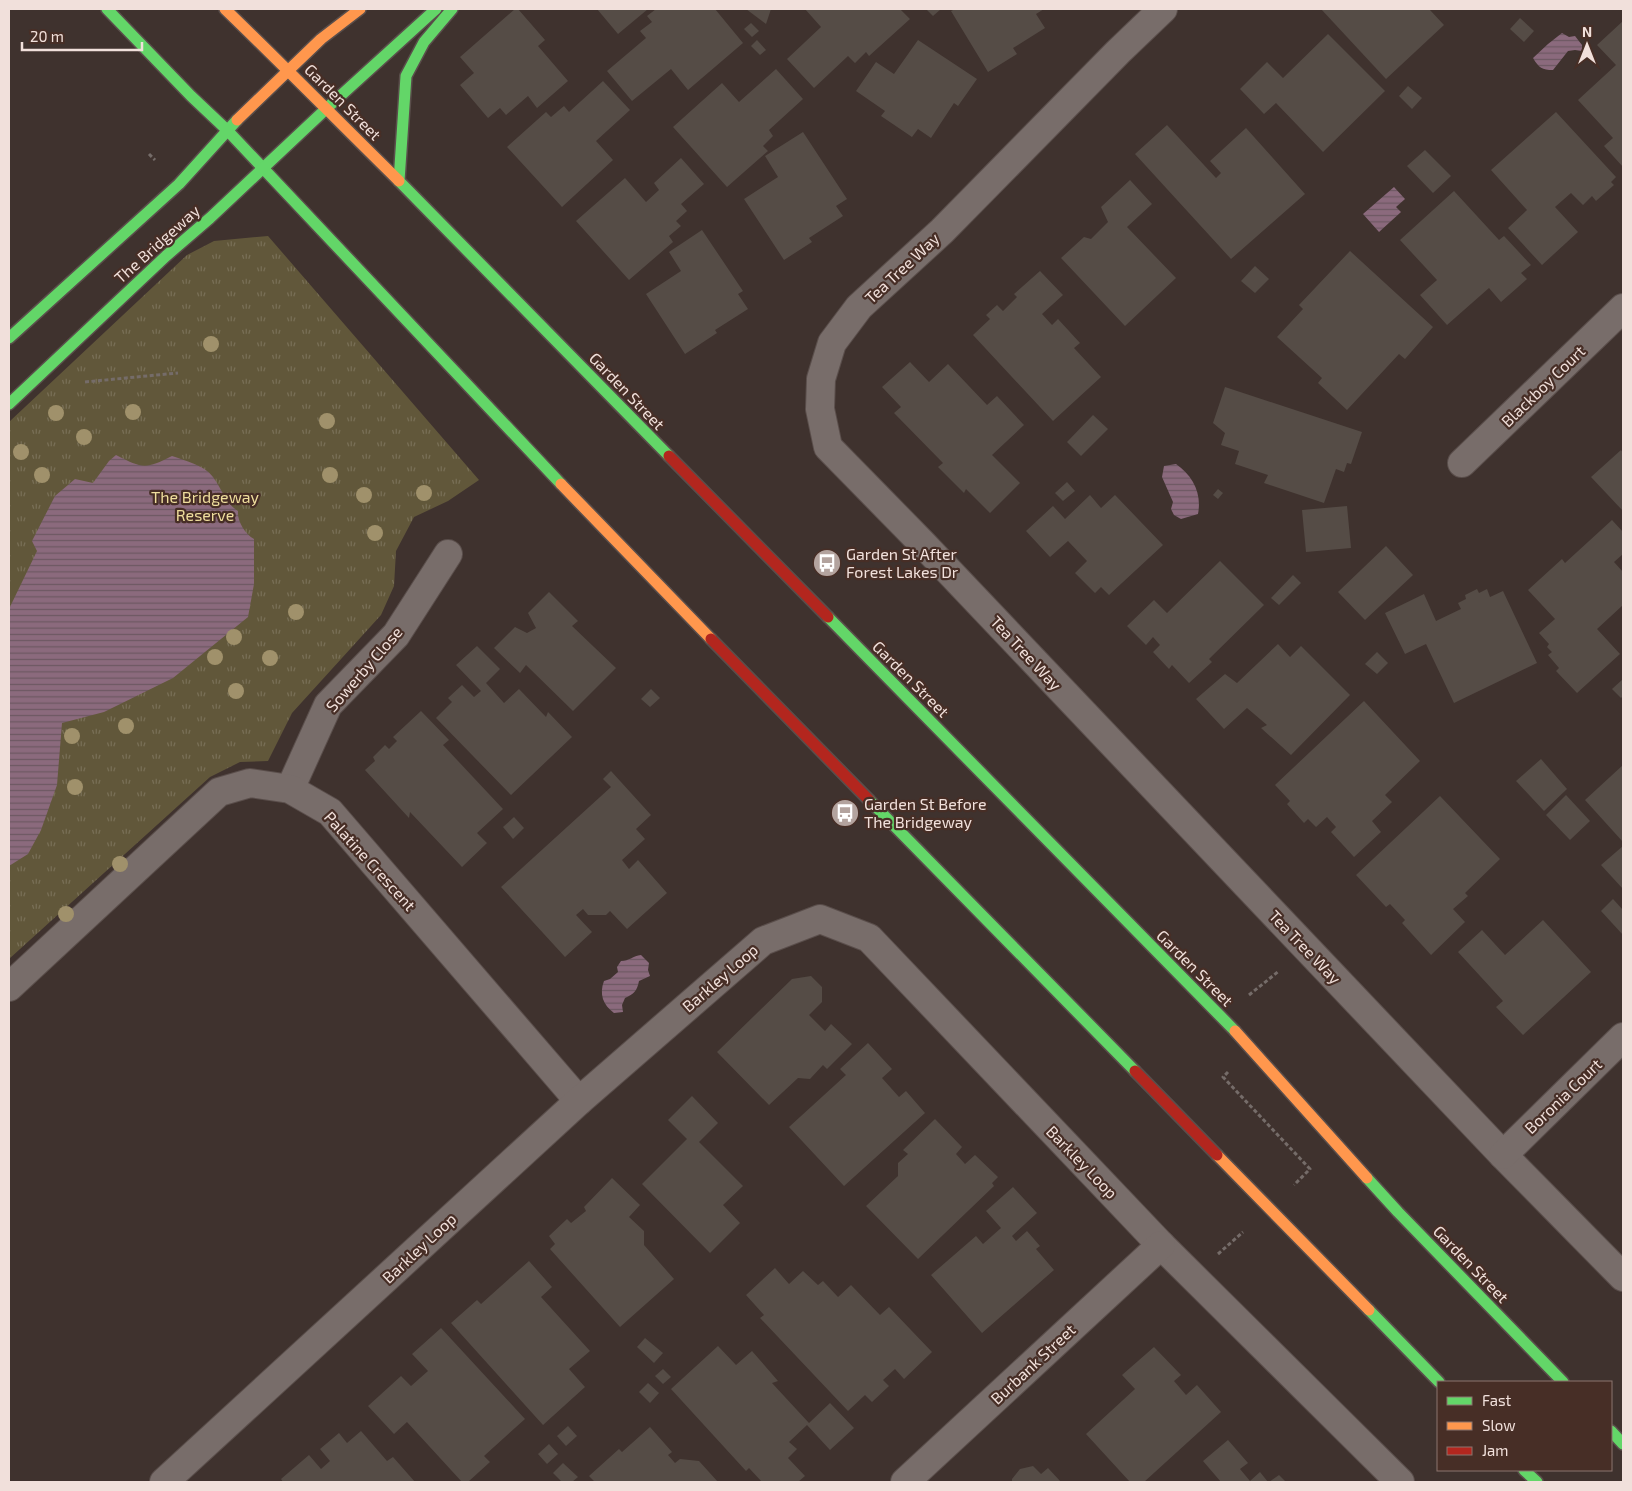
<svg xmlns="http://www.w3.org/2000/svg" width="1632" height="1491" viewBox="0 0 1632 1491" font-family="'Exo 2',sans-serif">
  <defs>
    <pattern id="park-tufts" width="24" height="20" patternUnits="userSpaceOnUse" patternTransform="scale(1.25)"><rect width="24" height="20" fill="#61573a"/><path d="M3 7l-1-3M5 7V3M7 7l1-3M15 17l-1-3M17 17v-4M19 17l1-3" fill="none" stroke="#786f56"/></pattern>
    <pattern id="water-rules" width="6" height="5" patternUnits="userSpaceOnUse" patternTransform="scale(1.25)"><rect width="6" height="5" fill="#8b6a7d"/><path d="M0 2.5h6" fill="none" stroke="#6d5862"/></pattern>
  </defs>
  <rect width="100%" height="100%" fill="#3f322e"/>
  <path fill="url(#park-tufts)" d="M268,236L479,480L448,501L414,517L396,551L394,586L381,615L292,713L268,761L240,762L210,777L9,959V422L187,255L214,241Z"/>
  <g fill="url(#water-rules)">
    <path d="M1562,33L1569,37L1575,36L1582,45V51L1575,50L1568,51L1553,70C1542,70 1539,68 1533,58L1548,44Z"/>
    <path d="M1394,187L1405,199L1396,207L1401,212L1379,232L1363,214Z"/>
    <path d="M116,455C142,468 145,470 172,456C186,461 204,465 213,477C222,489 225,503 238,511C237,521 245,534 254,539V584L248,617L173,678L104,712L62,723L57,785L41,830L28,854L9,866V609L37,551L32,541L55,496L75,479L93,483L109,461Z"/>
    <path d="M1176,464C1193,476 1202,493 1198,514L1181,519L1174,515L1171,509L1173,502L1162,477L1164,466Z"/>
    <path d="M641,955L649,963L648,970L650,976L639,981C637,991 634,994 625,998L622,1005L623,1012L614,1013C603,1005 599,994 604,981L610,979L618,972L617,967L621,961C629,961 633,956 641,955Z"/>
  </g>
  <g fill="#554c46">
    <path d="M515,9H518L545,40L538,46L568,81L537,108L528,96L506,115L500,108L488,118L460,85L474,73L460,57Z"/>
    <path d="M597,9H648L618,34Z"/>
    <path d="M656,9H715L743,43L688,90L671,69L632,101L607,71L646,38L640,31L652,22L647,16Z"/>
    <path d="M746,9H771L766,24Z"/>
    <path d="M805,9H900L910,19L869,56L866,52L855,63L848,56L814,88L787,59L821,27Z"/>
    <path d="M926,9H941L933,16Z"/>
    <path d="M955,9H1044L1036,14L1045,28L1013,48L1017,54L988,72L951,11Z"/>
    <path d="M1321,9H1429L1444,25L1386,79Z"/>
    <path d="M1520,18L1534,31L1524,42L1510,29Z"/>
    <path d="M1623,21V167L1604,146L1613,138L1578,100L1616,65L1597,45Z"/>
    <path d="M751,23L759,31L752,37L744,29Z"/>
    <path d="M1328,34L1385,91L1323,152L1276,103L1264,114L1240,89L1267,62L1283,78Z"/>
    <path d="M757,40L766,50L760,55L751,46Z"/>
    <path d="M918,40L977,79L958,106L954,103L931,138L918,129L912,137L881,116L885,111L856,91L876,62L894,74Z"/>
    <path d="M776,69L803,99L769,130L773,136L763,146L768,151L727,187L673,127L722,83L739,102Z"/>
    <path d="M603,81L630,110L596,141L613,160L562,207L507,147L546,112L551,117L564,106L569,112Z"/>
    <path d="M1408,86L1422,98L1412,109L1399,96Z"/>
    <path d="M1556,112L1616,177L1611,182L1614,185L1596,201L1592,196L1583,205L1571,193L1555,207L1578,232L1542,265L1508,228L1527,210L1491,170Z"/>
    <path d="M1167,125L1216,178L1221,173L1210,161L1246,128L1305,194L1231,259L1135,154Z"/>
    <path d="M803,132L847,199L836,206L843,216L809,238L812,242L784,260L744,199L778,177L765,156Z"/>
    <path d="M1425,150L1451,176L1433,193L1407,166Z"/>
    <path d="M681,158L704,184L681,204L687,211L676,221L681,226L669,236L673,242L629,280L576,221L625,178L646,202L659,190L654,183Z"/>
    <path d="M1130,180L1152,204L1127,227L1176,278L1125,326L1061,258L1084,237L1091,239L1108,222L1101,207Z"/>
    <path d="M1454,191L1499,240L1504,236L1531,265L1521,273L1527,279L1501,302L1489,288L1447,325L1420,295L1437,280L1400,240Z"/>
    <path d="M702,230L743,291L738,294L748,309L715,330L717,333L685,354L646,294L681,271L669,252Z"/>
    <path d="M1350,251L1433,327L1405,359L1399,354L1347,410L1318,383L1322,378L1277,337L1303,309L1299,305Z"/>
    <path d="M1255,266L1269,279L1255,293L1241,281Z"/>
    <path d="M1040,271L1063,295L1042,314L1052,325L1058,319L1080,343L1074,348L1101,377L1053,421L973,335L990,319L986,315L997,305L1003,311L1017,297L1014,294Z"/>
    <path d="M910,362L929,382L948,364L987,405L997,396L1024,425L992,455L1020,483L990,513L966,489L964,493L938,467L943,463L894,413L901,407L882,387Z"/>
    <path d="M1225,387L1362,432L1351,464L1347,463L1344,472L1336,469L1324,503L1264,483L1268,475L1235,464L1239,451L1221,445L1225,433L1213,423Z"/>
    <path d="M1093,415L1108,429L1081,456L1067,442Z"/>
    <path d="M1621,450L1623,453V511L1591,477Z"/>
    <path d="M1067,482L1075,491L1063,501L1055,493Z"/>
    <path d="M1218,489L1223,493L1218,499L1213,495Z"/>
    <path d="M1090,495L1101,508L1115,495L1163,545L1109,595L1101,587L1095,593L1075,573L1087,561L1068,541L1050,557L1026,531L1053,506L1065,519Z"/>
    <path d="M1347,506L1351,548L1306,552L1302,510Z"/>
    <path d="M1612,520L1623,532V554L1614,562L1623,572V605L1597,629L1620,654L1577,693L1556,671L1559,668L1548,655L1552,652L1547,647L1549,644L1539,633L1555,619L1528,590L1562,559L1565,563Z"/>
    <path d="M1386,546L1413,575L1365,620L1338,592Z"/>
    <path d="M1220,561L1264,605L1209,659L1212,662L1189,683L1172,665L1169,669L1153,652L1160,645L1153,637L1146,645L1127,626L1154,600L1167,613Z"/>
    <path d="M1293,575L1301,583L1279,605L1271,598Z"/>
    <path d="M1477,589L1479,593L1487,589L1490,597L1503,591L1537,663L1454,703L1426,644L1405,654L1385,613L1424,594L1436,621L1461,609L1458,603L1466,599L1465,595Z"/>
    <path d="M549,592L578,621L572,626L616,668L573,711L526,665L520,673L494,648L515,627L527,633L536,628L528,613Z"/>
    <path d="M1278,644L1290,657L1301,646L1350,695L1291,755L1261,728L1267,725L1247,708L1224,729L1196,699L1225,674L1237,683Z"/>
    <path d="M477,646L500,669L486,683L504,703L519,689L546,717L548,712L572,737L511,795L436,718L452,702L448,698L462,685L474,697L481,691L456,665Z"/>
    <path d="M1377,652L1388,663L1377,674L1365,664Z"/>
    <path d="M1623,679V696L1621,698L1612,689Z"/>
    <path d="M651,689L660,698L650,707L641,699Z"/>
    <path d="M1364,701L1420,761L1385,795L1392,802L1372,821L1381,832L1354,857L1331,832L1336,827L1327,817L1316,827L1308,819L1304,823L1287,804L1290,801L1275,785Z"/>
    <path d="M421,711L449,740L443,745L503,809L477,833L487,843L462,867L410,812L409,818L365,770L375,761L373,757L385,745L389,749L397,741L393,737Z"/>
    <path d="M1541,759L1567,789L1544,811L1516,781Z"/>
    <path d="M1623,765V842L1585,800Z"/>
    <path d="M611,771L651,815L636,829L645,839L622,860L629,869L638,860L667,893L627,929L610,911L606,915H588L583,909L576,915L592,932L565,957L501,887L611,787L603,779Z"/>
    <path d="M1566,795L1590,821L1570,840L1546,815Z"/>
    <path d="M1440,796L1500,859L1465,893L1468,896L1453,909L1465,922L1431,955L1402,923L1405,920L1390,904L1386,907L1356,875Z"/>
    <path d="M514,817L524,828L513,839L503,827Z"/>
    <path d="M1623,846V889L1601,865Z"/>
    <path d="M1613,899L1623,910V935L1601,911Z"/>
    <path d="M1543,920L1591,972L1523,1035L1496,1007L1503,1001L1458,952L1482,930L1505,955Z"/>
    <path d="M811,976L822,987V1002L809,1015L825,1031L831,1024L852,1044L827,1069L823,1065L810,1079L798,1078L769,1105L717,1052L792,979Z"/>
    <path d="M868,1043L892,1069L882,1078L899,1097L906,1091L925,1113L844,1186L789,1127L846,1075L840,1069Z"/>
    <path d="M692,1096L718,1123L699,1142L743,1186L723,1205L740,1223L710,1253L642,1184L687,1139L668,1120Z"/>
    <path d="M935,1119L962,1147L956,1154L965,1164L975,1155L998,1177L992,1183L994,1186L918,1259L866,1206L898,1176V1163L908,1154L903,1150Z"/>
    <path d="M612,1178L640,1205L629,1217L644,1231V1245L674,1279L620,1327L550,1249L555,1244L549,1236L567,1219L571,1223L586,1211L584,1207Z"/>
    <path d="M1013,1187L1037,1213L1012,1236L1016,1241L1027,1231L1040,1246L1036,1249L1054,1270L982,1333L931,1275L976,1236L983,1244L1001,1228L986,1211Z"/>
    <path d="M529,1261L552,1287L541,1297L590,1351L569,1369L585,1387L543,1425L451,1323L477,1300L481,1304Z"/>
    <path d="M775,1268L789,1284L803,1271L818,1285L823,1281L838,1297L851,1285L880,1315L889,1307L932,1352L904,1379L895,1369L883,1380L889,1386L872,1402L865,1395L848,1411L760,1318L764,1315L746,1295Z"/>
    <path d="M441,1328L525,1419L484,1456L490,1462L468,1482H462L407,1422L394,1434L368,1406L401,1376L411,1386L428,1371L412,1354Z"/>
    <path d="M645,1338L663,1353L654,1363L637,1347Z"/>
    <path d="M718,1346L736,1365L752,1351L778,1381L772,1383L809,1423L830,1403L854,1428L830,1450L807,1425L789,1442L797,1449L788,1458L805,1476L798,1482H762L749,1468L746,1471L671,1389Z"/>
    <path d="M1154,1347L1181,1375L1174,1381L1186,1395L1197,1385L1221,1412L1144,1482H1130L1086,1434L1135,1389L1122,1375Z"/>
    <path d="M663,1369L671,1377L663,1384L655,1376Z"/>
    <path d="M648,1383L659,1393L650,1403L639,1392Z"/>
    <path d="M568,1426L577,1436L566,1446L557,1436Z"/>
    <path d="M650,1427L672,1452L668,1455L675,1463L680,1459L699,1461L718,1482H595L589,1476L619,1449L622,1452Z"/>
    <path d="M361,1431L387,1461L393,1457L415,1482H283L281,1479L309,1455L321,1469L330,1461L320,1449L339,1433L347,1443Z"/>
    <path d="M1228,1440L1248,1463L1240,1469L1250,1481L1260,1472L1268,1482H1221L1203,1461Z"/>
    <path d="M549,1444L558,1454L547,1464L538,1454Z"/>
    <path d="M563,1463L578,1477L572,1482H562L553,1473Z"/>
    <path d="M1033,1466L1041,1474L1048,1468L1061,1482H1012V1479L1020,1469Z"/>
    <path d="M1279,1475L1286,1482H1269Z"/>
  </g>
  <g fill="none" stroke-linecap="round" stroke-linejoin="round">
    <defs>
      <g id="street">
        <path d="M1163,9L1118,52L942,231L859,307L832,343L821,379L820,409L828,447L923,544L1503,1155L1623,1277"/>
        <path d="M1462,463L1623,308"/>
        <path d="M290,789L328,705L396,635L448,554"/>
        <path d="M9,987L219,792L250,783L290,789L330,812L579,1101"/>
        <path d="M1503,1155L1623,1037"/>
        <path d="M164,1482L579,1101L763,941L820,919L869,938L1161,1245L1400,1482"/>
        <path d="M905,1482L1161,1245"/>
      </g>
      <g id="fast">
        <path d="M107,9L191,96L227,130L561,484"/>
        <path d="M399,181L669,456"/>
        <path d="M399,181L406,76L424,42L452,9"/>
        <path d="M9,338L179,184L237,120"/>
        <path d="M9,404L166,256L210,218L327,108L436,9"/>
        <path d="M828,617L1235,1031"/>
        <path d="M869,800L1135,1071"/>
        <path d="M1367,1178L1398,1212L1563,1382"/>
        <path d="M1369,1310L1439,1382"/>
        <path d="M1611,1431L1623,1444"/>
        <path d="M1524,1470L1537,1482"/>
      </g>
      <g id="slow">
        <path d="M225,9C284,66 341,124 399,181"/>
        <path d="M237,120L321,39L360,9"/>
        <path d="M561,484L711,639"/>
        <path d="M1235,1031L1367,1178"/>
        <path d="M1217,1155L1369,1310"/>
      </g>
      <g id="jam">
        <path d="M669,456L828,617"/>
        <path d="M711,639L869,800"/>
        <path d="M1135,1071L1217,1155"/>
      </g>
    </defs>
    <use href="#street" stroke="#5a4e4b" stroke-width="30"/>
    <use href="#fast" stroke="#5a4e4b" stroke-width="14"/>
    <use href="#slow" stroke="#5a4e4b" stroke-width="14"/>
    <use href="#jam" stroke="#5a4e4b" stroke-width="14"/>
    <g stroke="#756c69" stroke-width="3" stroke-dasharray="4 2.5" stroke-linecap="butt">
      <path d="M149,154L155,160"/>
      <path d="M85,382L178,373"/>
      <path d="M1249,995L1279,971"/>
      <path d="M1228,1072L1223,1077L1310,1169L1294,1185"/>
      <path d="M1218,1254L1243,1232"/>
    </g>
    <use href="#street" stroke="#786d6a" stroke-width="28"/>
    <use href="#fast" stroke="#63d668" stroke-width="11"/>
    <use href="#slow" stroke="#ff974d" stroke-width="11"/>
    <use href="#jam" stroke="#b3261e" stroke-width="11"/>
  </g>
  <g fill="#a0916b">
    <circle cx="211" cy="344" r="8"/>
    <circle cx="133" cy="412" r="8"/>
    <circle cx="56" cy="413" r="8"/>
    <circle cx="327" cy="421" r="8"/>
    <circle cx="84" cy="437" r="8"/>
    <circle cx="21" cy="452" r="8"/>
    <circle cx="42" cy="475" r="8"/>
    <circle cx="330" cy="475" r="8"/>
    <circle cx="424" cy="493" r="8"/>
    <circle cx="364" cy="495" r="8"/>
    <circle cx="375" cy="533" r="8"/>
    <circle cx="296" cy="612" r="8"/>
    <circle cx="234" cy="637" r="8"/>
    <circle cx="215" cy="657" r="8"/>
    <circle cx="270" cy="658" r="8"/>
    <circle cx="236" cy="691" r="8"/>
    <circle cx="126" cy="726" r="8"/>
    <circle cx="72" cy="736" r="8"/>
    <circle cx="75" cy="787" r="8"/>
    <circle cx="120" cy="864" r="8"/>
    <circle cx="66" cy="914" r="8"/>
  </g>
  <defs>
    <symbol id="bus-disc" viewBox="-11 -11 22 22"><circle r="9.5" fill="#b3a39e" stroke="#472e26"/><path d="M-5-6H5V4H4V6H2V4H-2V6H-4V4H-5ZM-3.5-4V0h7V-4ZM-3.5 1.2v1.5H-2V1.2ZM2 1.2v1.5H3.5V1.2Z" fill="#fff"/></symbol>
  </defs>
  <g fill-rule="evenodd">
    <use href="#bus-disc" x="811" y="547" width="32" height="32"/>
    <use href="#bus-disc" x="829" y="797" width="32" height="32"/>
  </g>
  <g text-anchor="middle" stroke-width="4.5" stroke-linejoin="round" paint-order="stroke">
    <g font-size="16" fill="#f1e0db" stroke="#472e26">
      <text transform="translate(343 102) rotate(45)" y="6">Garden Street</text>
      <text transform="translate(157 244) rotate(-42)" y="6">The Bridgeway</text>
      <text transform="translate(902 268) rotate(-43)" y="6">Tea Tree Way</text>
      <text transform="translate(1543 386) rotate(-44)" y="6">Blackboy Court</text>
      <text transform="translate(627 391) rotate(46)" y="6">Garden Street</text>
      <text transform="translate(1026 653) rotate(47)" y="6">Tea Tree Way</text>
      <text transform="translate(364 669) rotate(-49)" y="6">Sowerby Close</text>
      <text transform="translate(911 679) rotate(45)" y="6">Garden Street</text>
      <text transform="translate(370 861) rotate(48)" y="6">Palatine Crescent</text>
      <text transform="translate(1305 947) rotate(46)" y="6">Tea Tree Way</text>
      <text transform="translate(1195 968) rotate(45)" y="6">Garden Street</text>
      <text transform="translate(720 978) rotate(-41)" y="6">Barkley Loop</text>
      <text transform="translate(1563 1096) rotate(-44)" y="6">Boronia Court</text>
      <text transform="translate(1082 1162) rotate(46)" y="6">Barkley Loop</text>
      <text transform="translate(419 1248) rotate(-43)" y="6">Barkley Loop</text>
      <text transform="translate(1471 1264) rotate(46)" y="6">Garden Street</text>
      <text transform="translate(1033 1364) rotate(-43)" y="6">Burbank Street</text>
    </g>
    <g font-size="16" fill="#efde9d" stroke="#472e26">
      <text x="205" y="503">The Bridgeway<tspan x="205" dy="18">Reserve</tspan></text>
    </g>
    <g font-size="16" fill="#f1e0db" stroke="#472e26" text-anchor="start">
      <text x="846" y="560">Garden St After<tspan x="846" dy="18">Forest Lakes Dr</tspan></text>
      <text x="864" y="810">Garden St Before<tspan x="864" dy="18">The Bridgeway</tspan></text>
    </g>
  </g>
  <rect width="1632" height="1491" fill="none" stroke="#f1e0db" stroke-width="20"/>
  <rect x="1437" y="1381" width="175" height="90" fill="#472e26" stroke="#8b756e"/>
  <rect x="1447" y="1397" width="25" height="8" fill="#63d668" stroke="#8b756e"/>
  <text x="1482" y="1406" font-size="15" fill="#f1e0db">Fast</text>
  <rect x="1447" y="1422" width="25" height="8" fill="#ff974d" stroke="#8b756e"/>
  <text x="1482" y="1431" font-size="15" fill="#f1e0db">Slow</text>
  <rect x="1447" y="1447" width="25" height="8" fill="#b3261e" stroke="#8b756e"/>
  <text x="1482" y="1456" font-size="15" fill="#f1e0db">Jam</text>
  <g transform="translate(1587 45)" stroke="#472e26" stroke-width="4" paint-order="stroke">
  <path d="M0-4L9 19L0 12L-9 19Z" fill="#f1e0db"/>
  <text y="-8" font-size="14" font-weight="bold" text-anchor="middle" fill="#f1e0db">N</text>
  </g>
  <path d="M22 42v8h120v-8" fill="none" stroke="#f1e0db" stroke-width="2.5"/>
  <text x="30" y="42" font-size="15" fill="#f1e0db" stroke="#472e26" stroke-width="4" paint-order="stroke">20 m</text>
</svg>
